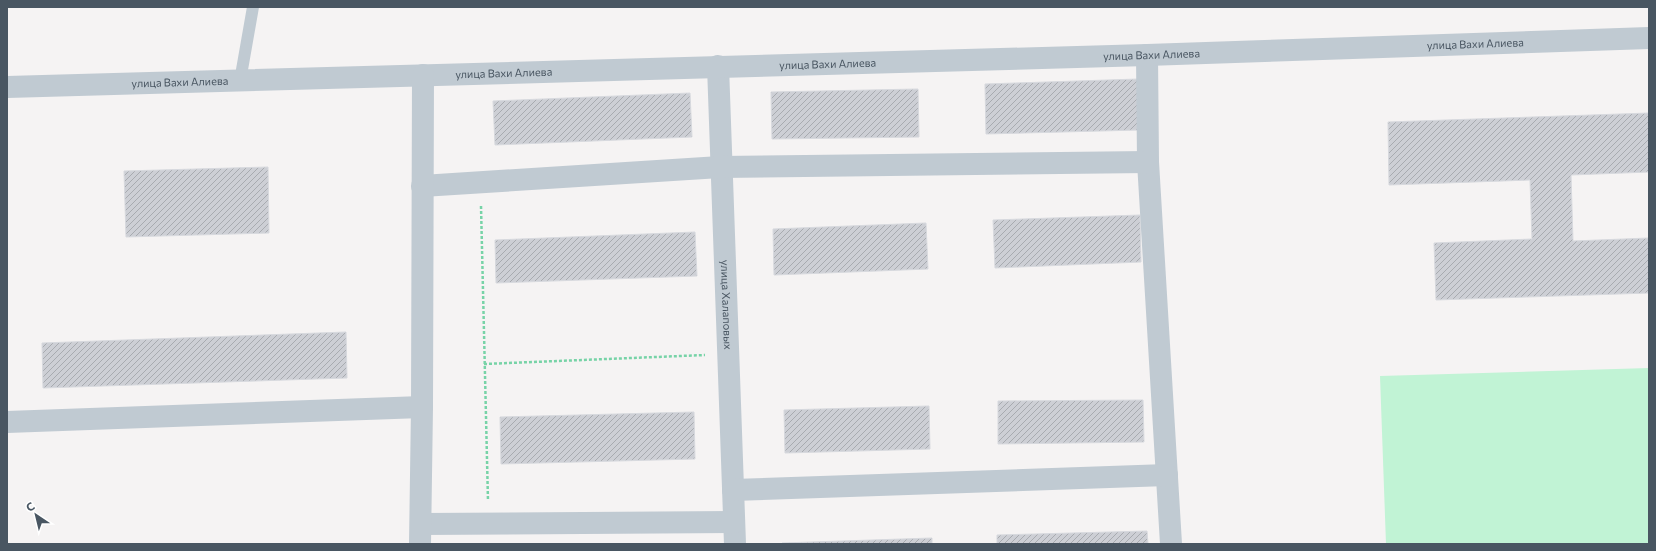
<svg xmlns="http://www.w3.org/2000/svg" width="1656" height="551" viewBox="0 0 1656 551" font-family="Commissioner,sans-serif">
  <defs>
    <pattern id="building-hatch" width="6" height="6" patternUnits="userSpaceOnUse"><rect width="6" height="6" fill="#cdcfd5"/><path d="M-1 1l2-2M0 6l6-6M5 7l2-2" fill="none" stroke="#a8abb0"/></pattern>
  </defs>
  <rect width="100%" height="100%" fill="#f5f3f3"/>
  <path fill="#c1f3d5" d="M1649,368V544H1386L1380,376Z"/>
  <g fill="url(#building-hatch)" stroke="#d7d9de">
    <path d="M1138,79L1139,130L986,134L985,84Z"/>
    <path d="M918,89L919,137L772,139L771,92Z"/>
    <path d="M690,93L692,137L495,145L493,101Z"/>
    <path d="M1649,113V172L1571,175L1573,241L1649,238V293L1436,300L1434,243L1532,239L1530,180L1389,185L1388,122Z"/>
    <path d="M268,167L269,233L126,237L124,171Z"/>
    <path d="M1140,215L1141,262L995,268L993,220Z"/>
    <path d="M926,223L928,269L774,275L773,229Z"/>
    <path d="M695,232L697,276L496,283L495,240Z"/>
    <path d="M346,332L347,378L43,388L42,343Z"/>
    <path d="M1143,400L1144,442L998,444V401Z"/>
    <path d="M929,406L930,449L785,453L784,410Z"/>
    <path d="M694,412L695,459L501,464L500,417Z"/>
    <path d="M1147,531L1148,544H997V535Z"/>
    <path d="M932,538V544H782V543Z"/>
  </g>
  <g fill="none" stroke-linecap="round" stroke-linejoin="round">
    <g stroke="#77d3a7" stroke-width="2.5" stroke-dasharray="3 2" stroke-linecap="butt">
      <path d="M481,206L488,501"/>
      <path d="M484,364L705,355"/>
    </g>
    <path stroke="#c0cad2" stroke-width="12" d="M240,81L253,7"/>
    <g stroke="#c0cad2" stroke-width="22">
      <path d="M1147,55L1148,162L1171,544"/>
      <path id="s1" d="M718,66L735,544"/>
      <path id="s2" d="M7,87L1147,55L1649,38"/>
      <path d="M422,186L720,167L1148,162"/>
      <path d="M7,422L422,407"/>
      <path d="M733,490L1167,475"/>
      <path d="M421,524L734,522"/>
      <path d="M420,544L422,407L423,75"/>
    </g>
  </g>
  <g text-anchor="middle" stroke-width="4" stroke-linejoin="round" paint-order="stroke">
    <g font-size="11" fill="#495662" stroke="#fff">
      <text dy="4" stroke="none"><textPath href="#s2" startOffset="1469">улица Вахи Алиева</textPath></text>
      <text dy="4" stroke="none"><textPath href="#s2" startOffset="1145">улица Вахи Алиева</textPath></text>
      <text dy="4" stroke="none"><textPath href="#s2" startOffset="821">улица Вахи Алиева</textPath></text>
      <text dy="4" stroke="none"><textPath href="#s2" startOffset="497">улица Вахи Алиева</textPath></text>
      <text dy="4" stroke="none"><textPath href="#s2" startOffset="173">улица Вахи Алиева</textPath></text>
      <text dy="4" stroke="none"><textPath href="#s1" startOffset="239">улица Халаповых</textPath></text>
    </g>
  </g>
  <rect width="1656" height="551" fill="none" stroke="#495662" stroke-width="16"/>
  <g transform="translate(36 515) rotate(325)" stroke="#ffffff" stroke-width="3" paint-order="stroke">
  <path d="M0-3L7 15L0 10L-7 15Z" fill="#495662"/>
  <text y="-6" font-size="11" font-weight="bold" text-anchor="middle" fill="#495662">С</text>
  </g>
</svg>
